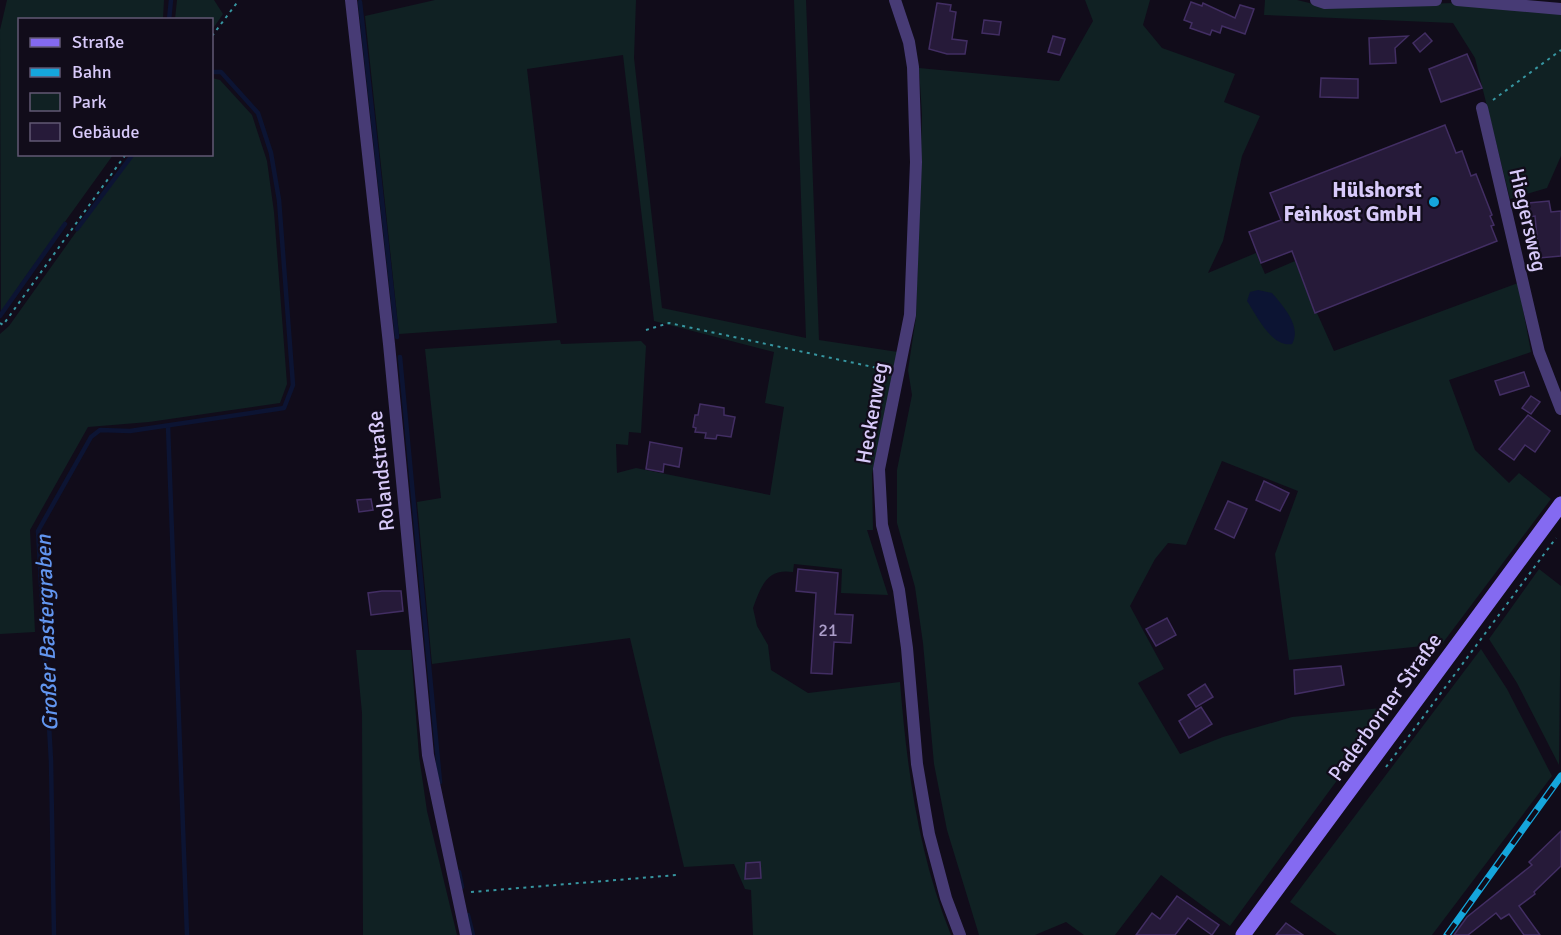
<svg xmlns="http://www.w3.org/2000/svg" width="1561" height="935" viewBox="0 0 1561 935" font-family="Signika,sans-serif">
  <rect width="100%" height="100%" fill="#110c1a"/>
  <g fill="#102123">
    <path d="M7,0H164L163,19L20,20V154L113,155L18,287L1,317L0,30Z"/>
    <path d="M177,0H214L223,14L212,30V20L175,19Z"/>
    <path d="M435,0H636L634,58L662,308L806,338L794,0H806L819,340L898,352L872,474L873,530H867L888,595L841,593L842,569L794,564L793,572C767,568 761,586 753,608L757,626L768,645L771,670L808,693L900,682C907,769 918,853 951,935H753L751,890L745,889L734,864L684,867L630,638L432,664L417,502L441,498L425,349L560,340L561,344L641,341L646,346L641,433L629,432L628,445L616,444L617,473L636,468L770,495L784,407L765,403L774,352L654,321L623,55L527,69L557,323L399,334L365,16Z"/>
    <path d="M1085,0H1150L1143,25L1162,48L1235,74L1224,102L1260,116L1242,156L1223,241L1208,273L1256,253L1265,274L1295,261L1315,313H1317L1334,351L1518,283L1531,352L1449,380L1475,450L1509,483L1519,473L1551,499L1442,644L1289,660L1275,554L1298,491L1222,461L1186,545L1168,543L1155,559L1130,606L1164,669L1138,683L1180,754L1223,737L1292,717L1391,707L1230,926L1161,875L1115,935H1084L1066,922L1035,935H979L947,830L934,764L923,643L915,587L897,523V470L912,395L908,370L916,317L922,115L919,68L1059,81L1093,21Z"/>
    <path d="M1265,0H1297L1326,7L1453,3L1561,13V156L1547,188L1510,199L1475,58L1453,23L1264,15Z"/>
    <path d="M212,78L220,80L252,115L267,161L274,212L287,384L280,403L149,422L88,427L30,530L35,632L0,634V334L9,326L131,155L212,154Z"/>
    <path d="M1539,569L1561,586L1559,765L1517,683L1489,639Z"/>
    <path d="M1481,649L1507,689L1552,776L1432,935H1337L1290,902Z"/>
    <path d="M356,650H411L419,756L427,811L457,935H363L362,713Z"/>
  </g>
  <path fill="#0c1433" d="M1258,290L1272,293C1283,306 1302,326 1292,344C1272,348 1257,316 1247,301L1250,292Z"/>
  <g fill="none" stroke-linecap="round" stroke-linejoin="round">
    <g stroke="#0c1433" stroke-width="4.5">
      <path d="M360,2L397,337"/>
      <path d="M169,20L171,0"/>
      <path d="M77,229L133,154"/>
      <path d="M0,316L65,224"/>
      <path d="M400,357L440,782"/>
      <path d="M168,426L187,935"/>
      <path d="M459,872L462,887"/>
      <path d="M468,915L473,935"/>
      <path d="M54,935L51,761L38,531L91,437L100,430L130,431L284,408L293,385L279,200L271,153L258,113L221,72H212"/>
    </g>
  </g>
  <g fill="#261a39" stroke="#422e63" stroke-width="1.5">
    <path d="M1191,2L1202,6L1203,3L1235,18L1240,5L1254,9L1245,34L1222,26L1220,33L1212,30L1210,35L1190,28L1192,23L1184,20Z"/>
    <path d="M937,3L951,5L950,11L956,12L952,39L967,41L965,54H947L929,49Z"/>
    <path d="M984,20L1001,22L999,35L982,33Z"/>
    <path d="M1425,33L1432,41L1420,52L1413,43Z"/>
    <path d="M1053,36L1065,39L1060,55L1048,52Z"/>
    <path d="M1408,36L1395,48L1396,63L1370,64L1369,38Z"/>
    <path d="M1467,54L1482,88L1441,102L1429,69Z"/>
    <path d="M1321,78L1358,79V98L1320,97Z"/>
    <path d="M1445,125L1456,153L1462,151L1471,176L1476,174L1492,215L1490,216L1494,225L1491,226L1497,241L1315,313L1292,251L1261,263L1249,232L1281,220L1270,193Z"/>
    <path d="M1549,201L1551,212L1561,211V256L1539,258L1535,216L1522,218L1528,203Z"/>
    <path d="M1524,372L1529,386L1500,395L1495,381Z"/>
    <path d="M1531,396L1540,402L1531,414L1522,408Z"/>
    <path d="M700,404L724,408V415L735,417L731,437L717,435L716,439L705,438L706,433L695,432L696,428L693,427L695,415H698Z"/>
    <path d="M1528,415L1550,431L1535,452L1525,445L1514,460L1499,449Z"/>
    <path d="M650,442L682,448L679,467L664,464L663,472L646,469Z"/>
    <path d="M1264,481L1289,493L1280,511L1256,500Z"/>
    <path d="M371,499L373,510L359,512L357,500Z"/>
    <path d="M1228,501L1247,509L1234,538L1215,529Z"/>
    <path d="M798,569L838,573L835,614L853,615L851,643L834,642L832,674L811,673L816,593L796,591Z"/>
    <path d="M382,591H401L403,611L371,615L368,593Z"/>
    <path d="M1167,618L1176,635L1156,646L1146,629Z"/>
    <path d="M1341,666L1344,685L1295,694L1294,670Z"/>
    <path d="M1205,684L1213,697L1196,707L1188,695Z"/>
    <path d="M1201,707L1212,724L1189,738L1179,721Z"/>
    <path d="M1561,831V866L1534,892L1535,894L1519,906L1540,935H1524L1509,914L1501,919L1496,913L1468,935H1454L1467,917L1532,865L1529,862Z"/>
    <path d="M760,862L761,878L745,879L746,863Z"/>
    <path d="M1177,896L1219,925L1212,935L1188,918L1175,935H1136L1152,913L1160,919Z"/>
    <path d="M1286,923L1303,935H1276Z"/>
  </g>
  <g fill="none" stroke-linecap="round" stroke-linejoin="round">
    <g stroke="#3796a1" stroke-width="2" stroke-dasharray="3 4.5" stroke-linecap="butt">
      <path d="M212,36L239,0"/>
      <path d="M1493,100L1561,50"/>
      <path d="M0,323L3,325L126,154"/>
      <path d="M646,330L669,323L887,370"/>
      <path d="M1386,767L1556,538"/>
      <path d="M471,892L677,875"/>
    </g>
    <g stroke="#473b75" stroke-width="12">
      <path d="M351,0L389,344L428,755L466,935"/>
      <path d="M895,0L909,42L913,67L916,162L910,315L879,469L882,525L899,590L907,648L917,764L929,834L946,898L960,935"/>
      <path d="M1316,0L1325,3L1436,0"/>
      <path d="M1457,0L1561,9"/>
      <path d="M1482,108L1539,352L1561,409"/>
    </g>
    <path stroke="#846af1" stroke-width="15" d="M1243,935L1561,504"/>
    <defs>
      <path id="rail" d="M1447,935L1561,776"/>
    </defs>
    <use href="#rail" stroke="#15a6dc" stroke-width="7"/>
    <use href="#rail" stroke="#110c1a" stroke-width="4.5" stroke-dasharray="14" stroke-linecap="butt"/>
  </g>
  <circle fill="#15a6dc" stroke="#110c1a" stroke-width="2" cx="1434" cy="202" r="6"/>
  <g text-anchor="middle" stroke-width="4.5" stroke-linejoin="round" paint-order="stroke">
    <g font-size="18" fill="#ac9eca">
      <text x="828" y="636">21</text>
    </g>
    <g font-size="21" font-weight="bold" fill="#d8cafa" stroke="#110c1a" text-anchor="end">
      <text x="1422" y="197">Hülshorst<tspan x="1422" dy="24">Feinkost GmbH</tspan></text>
    </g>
    <g font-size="21" fill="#d8cafa" stroke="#110c1a">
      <text transform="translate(1528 220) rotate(77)" y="7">Hiegersweg</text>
      <text transform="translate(872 413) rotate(-80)" y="7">Heckenweg</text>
      <text transform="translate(381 471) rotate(-96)" y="7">Rolandstraße</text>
      <text transform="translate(1385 707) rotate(-54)" y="7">Paderborner Straße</text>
    </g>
    <g font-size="22" font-style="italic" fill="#6296f0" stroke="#110c1a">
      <text transform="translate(46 633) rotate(-92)" y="8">Großer Bastergraben</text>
    </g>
  </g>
  <rect x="18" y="18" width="195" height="138" fill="#110c1a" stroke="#615874" stroke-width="1.5"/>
  <rect x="30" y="38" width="30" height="9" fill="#846af1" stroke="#615874" stroke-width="1.5"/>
  <text x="72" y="48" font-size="18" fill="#d8cafa">Straße</text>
  <rect x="30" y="68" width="30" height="9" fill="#15a6dc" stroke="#615874" stroke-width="1.5"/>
  <text x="72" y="78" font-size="18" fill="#d8cafa">Bahn</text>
  <rect x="30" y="93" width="30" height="18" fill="#102123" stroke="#615874" stroke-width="1.5"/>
  <text x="72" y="108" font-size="18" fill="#d8cafa">Park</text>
  <rect x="30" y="123" width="30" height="18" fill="#261a39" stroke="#615874" stroke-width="1.5"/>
  <text x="72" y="138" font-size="18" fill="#d8cafa">Gebäude</text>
</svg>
